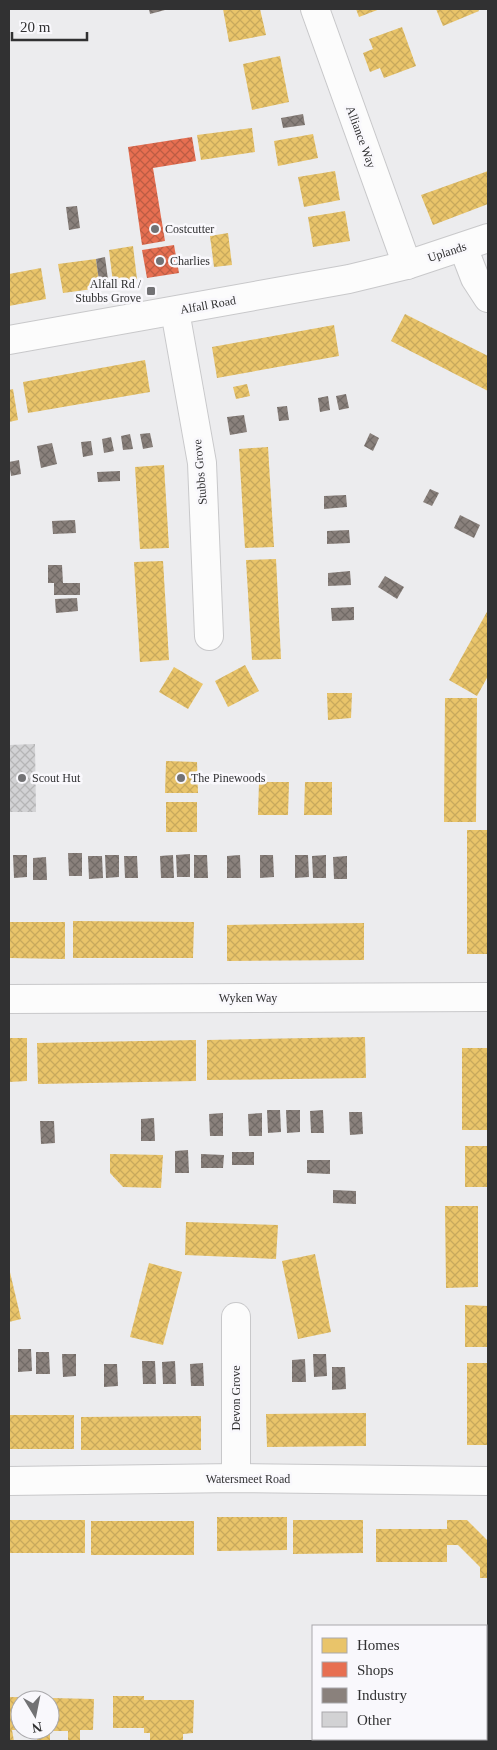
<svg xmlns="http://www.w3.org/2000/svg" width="497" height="1750" viewBox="0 0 497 1750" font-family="Georgia,serif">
  <defs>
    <pattern id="homes-cross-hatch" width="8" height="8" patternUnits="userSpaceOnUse" patternTransform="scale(1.25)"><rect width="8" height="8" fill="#e9c46a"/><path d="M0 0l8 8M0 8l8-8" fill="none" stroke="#c8a95c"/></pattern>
    <pattern id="shops-cross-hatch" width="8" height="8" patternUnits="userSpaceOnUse" patternTransform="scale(1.25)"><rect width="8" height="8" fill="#e76f51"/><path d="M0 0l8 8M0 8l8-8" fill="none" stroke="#bc5c44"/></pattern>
    <pattern id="industry-cross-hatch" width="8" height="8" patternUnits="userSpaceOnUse" patternTransform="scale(1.25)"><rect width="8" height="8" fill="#8a817c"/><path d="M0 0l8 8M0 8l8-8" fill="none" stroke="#716a66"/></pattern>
    <pattern id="building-cross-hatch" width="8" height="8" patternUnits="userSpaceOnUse" patternTransform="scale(1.25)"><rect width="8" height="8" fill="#d2d2d4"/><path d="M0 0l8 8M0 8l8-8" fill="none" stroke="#b5b5b6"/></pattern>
  </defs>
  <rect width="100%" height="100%" fill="#ececee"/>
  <g fill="url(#homes-cross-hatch)">
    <path d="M223,9H260L266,35L229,42Z"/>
    <path d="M356,9H380L359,17Z"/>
    <path d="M436,9H478L479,11L443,26Z"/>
    <path d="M402,27L416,66L384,78L380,68L370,72L363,53L373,49L369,39Z"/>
    <path d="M280,56L289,102L252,110L243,64Z"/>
    <path d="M252,128L255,152L201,160L197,135Z"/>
    <path d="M313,134L318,158L278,166L274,141Z"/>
    <path d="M335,171L340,200L304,207L298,177Z"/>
    <path d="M488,171V204L433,225L421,195Z"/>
    <path d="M345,211L350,241L313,247L308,217Z"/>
    <path d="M228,233L232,265L214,267L210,236Z"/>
    <path d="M133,246L137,279L113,283L109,250Z"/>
    <path d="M96,259L100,288L63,293L58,264Z"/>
    <path d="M41,268L46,299L9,306V274Z"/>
    <path d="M405,314L488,356V391L391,341Z"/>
    <path d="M334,325L339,356L217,378L212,347Z"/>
    <path d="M145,360L150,392L28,413L23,382Z"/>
    <path d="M247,384L250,396L236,399L233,387Z"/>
    <path d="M13,389L18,420L9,422V390Z"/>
    <path d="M268,447L274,547L245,548L239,449Z"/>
    <path d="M164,465L169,548L140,549L135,467Z"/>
    <path d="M276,559L281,659L252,660L246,560Z"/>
    <path d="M163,561L169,660L140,662L134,562Z"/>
    <path d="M488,610V676L477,696L449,680Z"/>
    <path d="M245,665L259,691L228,707L215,681Z"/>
    <path d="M174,667L203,684L188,709L159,692Z"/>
    <path d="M327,693H352L351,718L328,720Z"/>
    <path d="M445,698H477L476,822H444Z"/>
    <path d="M166,761L197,762L198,793H165Z"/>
    <path d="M259,782H289L288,815H258Z"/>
    <path d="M305,782H332V815H304Z"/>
    <rect x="166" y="802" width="31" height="30"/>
    <rect x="467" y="830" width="21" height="124"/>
    <path d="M73,921L194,922L193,958H73Z"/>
    <path d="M9,922H65V959L9,958Z"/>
    <path d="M364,923V960L227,961V925Z"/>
    <path d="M365,1037L366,1078L207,1080V1040Z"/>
    <path d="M9,1038H27V1081L9,1082Z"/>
    <path d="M196,1040V1081L38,1084L37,1043Z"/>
    <rect x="462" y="1048" width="26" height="82"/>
    <rect x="465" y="1146" width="23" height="41"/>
    <path d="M110,1154L163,1155L161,1188L123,1187L110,1173Z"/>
    <path d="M445,1206H478V1287L446,1288Z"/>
    <path d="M186,1222L278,1225L276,1259L185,1255Z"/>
    <path d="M315,1254L331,1332L298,1339L282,1261Z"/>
    <path d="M149,1263L182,1272L163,1345L130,1337Z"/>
    <path d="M9,1268L21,1319L9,1322Z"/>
    <path d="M465,1305L488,1306V1347H465Z"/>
    <rect x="467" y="1363" width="21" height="82"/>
    <path d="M366,1413V1446L267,1447L266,1414Z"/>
    <rect x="9" y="1415" width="65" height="34"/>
    <path d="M201,1416V1450H81V1417Z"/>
    <path d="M217,1517H287V1550L217,1551Z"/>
    <rect x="9" y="1520" width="76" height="33"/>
    <path d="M293,1520H363V1553L293,1554Z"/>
    <path d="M447,1520H467L488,1541V1578H480V1567L458,1545H447V1562H376V1529H447Z"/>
    <rect x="91" y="1521" width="103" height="34"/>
    <rect x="486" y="1659" width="2" height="33"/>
    <path d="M113,1696H144V1700H194L193,1733L183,1734V1741H150V1733H144V1728H113Z"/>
    <path d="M9,1697L94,1699L93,1730H80V1741H68V1731H50V1741H37V1730H50V1700H20V1730H12L14,1741H9Z"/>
  </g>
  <g fill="url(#shops-cross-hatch)">
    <path d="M192,137L196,161L153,168L165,241L142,245L128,147Z"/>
    <path d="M174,245L179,273L147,278L142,250Z"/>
  </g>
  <g fill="url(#industry-cross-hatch)">
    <path d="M149,9H165V10L150,14Z"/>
    <path d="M303,114L305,125L283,128L281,118Z"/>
    <path d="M77,206L80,228L69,230L66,207Z"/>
    <path d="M105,257L109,287L100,288L96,259Z"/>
    <path d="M346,394L349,408L339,410L336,396Z"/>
    <path d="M328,396L330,410L320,412L318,398Z"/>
    <path d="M287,406L289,420L279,421L277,407Z"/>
    <path d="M244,415L247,432L230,435L227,417Z"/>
    <path d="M150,433L153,447L143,449L140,434Z"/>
    <path d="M370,433L379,438L373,451L364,446Z"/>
    <path d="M130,434L133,449L123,450L121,436Z"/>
    <path d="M111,437L114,451L104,453L102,439Z"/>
    <path d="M91,441L93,455L83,457L81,442Z"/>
    <path d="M52,443L57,464L41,468L37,446Z"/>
    <path d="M19,460L21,474L11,476L9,462Z"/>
    <path d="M120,471V481L98,482L97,472Z"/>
    <path d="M430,489L439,493L432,506L423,502Z"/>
    <path d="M346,495L347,507L324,509V496Z"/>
    <path d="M460,515L480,525L474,538L454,528Z"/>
    <path d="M75,520L76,533L53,534L52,521Z"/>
    <path d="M349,530L350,543L327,544V531Z"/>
    <path d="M48,565H62L63,583H80V595H54V583H48Z"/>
    <path d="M350,571L351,585L328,586V573Z"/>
    <path d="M385,576L404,587L397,599L378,587Z"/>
    <path d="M77,598L78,611L56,613L55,599Z"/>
    <path d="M354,607V620L332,621L331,608Z"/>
    <path d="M68,853H82V876H69Z"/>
    <path d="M190,854V877H177L176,855Z"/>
    <path d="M13,855H27V877L14,878Z"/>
    <path d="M105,855H119V877L106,878Z"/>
    <path d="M173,855L174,878H161L160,856Z"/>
    <path d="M194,855H207L208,878H194Z"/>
    <path d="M240,855L241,878H227V856Z"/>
    <path d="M260,855H273L274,877L260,878Z"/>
    <path d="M295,855H308L309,877L295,878Z"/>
    <path d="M326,855V878H313L312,856Z"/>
    <path d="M88,856H102L103,878L89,879Z"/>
    <path d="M124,856H137L138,878H125Z"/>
    <path d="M347,856V879H334L333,857Z"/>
    <path d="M46,857L47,880H33V858Z"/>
    <path d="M267,1110H280L281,1132L268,1133Z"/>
    <path d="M286,1110H300V1132L287,1133Z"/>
    <path d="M323,1110L324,1133H311L310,1111Z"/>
    <path d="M349,1112H362L363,1134L350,1135Z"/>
    <path d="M223,1113V1136H210L209,1114Z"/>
    <path d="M262,1113V1136H249L248,1114Z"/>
    <path d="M154,1118L155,1141H141V1119Z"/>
    <path d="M40,1121H54L55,1143L41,1144Z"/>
    <path d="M188,1150L189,1173H175V1151Z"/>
    <rect x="232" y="1152" width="22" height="13"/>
    <path d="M201,1154L224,1155L223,1168H201Z"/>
    <path d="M307,1160H330V1174L307,1173Z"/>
    <path d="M333,1190L356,1191V1204L333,1203Z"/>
    <path d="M18,1349H31L32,1371L18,1372Z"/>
    <path d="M36,1352H49L50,1374H36Z"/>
    <path d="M62,1354H76V1376L63,1377Z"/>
    <path d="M313,1354H326L327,1376L314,1377Z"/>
    <path d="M305,1359L306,1382H292V1360Z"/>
    <path d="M142,1361H155L156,1384H143Z"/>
    <path d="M175,1361L176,1384H163L162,1362Z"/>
    <path d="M203,1363L204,1386H191L190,1364Z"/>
    <path d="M104,1364H117L118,1386L104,1387Z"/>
    <path d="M332,1367H345L346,1389L332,1390Z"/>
  </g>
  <path fill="url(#building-cross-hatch)" d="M35,744L36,812H9V745Z"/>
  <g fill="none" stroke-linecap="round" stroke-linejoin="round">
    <defs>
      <g id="minor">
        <path d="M315,9L407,265"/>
        <path d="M463,247L475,278L488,298"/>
        <path d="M175,311L202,463L209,636"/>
        <path d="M9,340L349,279L407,265L488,238"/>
        <path d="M9,999L488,997"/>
        <path d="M236,1317V1478"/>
        <path d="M9,1481L236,1478L488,1481"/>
        <path d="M486,1715H488"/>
      </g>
    </defs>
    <use href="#minor" stroke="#c8c8ca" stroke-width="30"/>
    <use href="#minor" stroke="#fcfcfc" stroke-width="28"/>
  </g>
  <g fill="#727274" stroke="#f9f8fc" stroke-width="2">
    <circle cx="155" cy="229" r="5"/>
    <circle cx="160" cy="261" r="5"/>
    <rect x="146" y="286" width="10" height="10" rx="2.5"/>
    <circle cx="22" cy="778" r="5"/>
    <circle cx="181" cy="778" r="5"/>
  </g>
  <g text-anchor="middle" stroke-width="5" stroke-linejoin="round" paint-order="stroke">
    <g font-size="12" fill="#313132" stroke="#f9f8fc">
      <text transform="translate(361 137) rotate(70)" y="4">Alliance Way</text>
      <text transform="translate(447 252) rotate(-18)" y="4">Uplands</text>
      <text transform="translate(208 305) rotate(-10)" y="4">Alfall Road</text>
      <text transform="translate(200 472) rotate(-95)" y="4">Stubbs Grove</text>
      <text x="248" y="1002">Wyken Way</text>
      <text transform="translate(236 1398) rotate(-90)" y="4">Devon Grove</text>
      <text x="248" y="1483">Watersmeet Road</text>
    </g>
    <g font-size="12" fill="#313132" stroke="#f9f8fc" text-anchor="start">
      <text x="165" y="233">Costcutter</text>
      <text x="170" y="265">Charlies</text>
      <text x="141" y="288" text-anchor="end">Alfall Rd /<tspan x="141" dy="14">Stubbs Grove</tspan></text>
      <text x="32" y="782">Scout Hut</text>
      <text x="191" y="782">The Pinewoods</text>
    </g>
  </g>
  <rect width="497" height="1750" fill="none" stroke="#313132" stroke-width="20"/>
  <rect x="312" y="1625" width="175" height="115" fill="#f9f8fc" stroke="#a9a8ab"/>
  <rect x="322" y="1638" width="25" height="15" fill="#e9c46a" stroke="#a9a8ab"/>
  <text x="357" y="1650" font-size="15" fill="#313132">Homes</text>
  <rect x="322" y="1662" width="25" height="15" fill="#e76f51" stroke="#a9a8ab"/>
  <text x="357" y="1675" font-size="15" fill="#313132">Shops</text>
  <rect x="322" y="1688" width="25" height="15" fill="#8a817c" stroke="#a9a8ab"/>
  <text x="357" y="1700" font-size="15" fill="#313132">Industry</text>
  <rect x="322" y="1712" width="25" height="15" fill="#d2d2d4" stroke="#a9a8ab"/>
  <text x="357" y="1725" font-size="15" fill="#313132">Other</text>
  <g transform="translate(35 1715) rotate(170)"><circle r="24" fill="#f9f8fc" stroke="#a9a8ab"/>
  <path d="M0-4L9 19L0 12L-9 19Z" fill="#727274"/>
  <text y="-8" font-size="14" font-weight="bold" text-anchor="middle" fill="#313132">N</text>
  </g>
  <path d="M12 32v8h75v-8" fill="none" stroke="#313132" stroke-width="2.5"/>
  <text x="20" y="32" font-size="15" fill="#313132" stroke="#f9f8fc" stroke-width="4" paint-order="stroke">20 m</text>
</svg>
